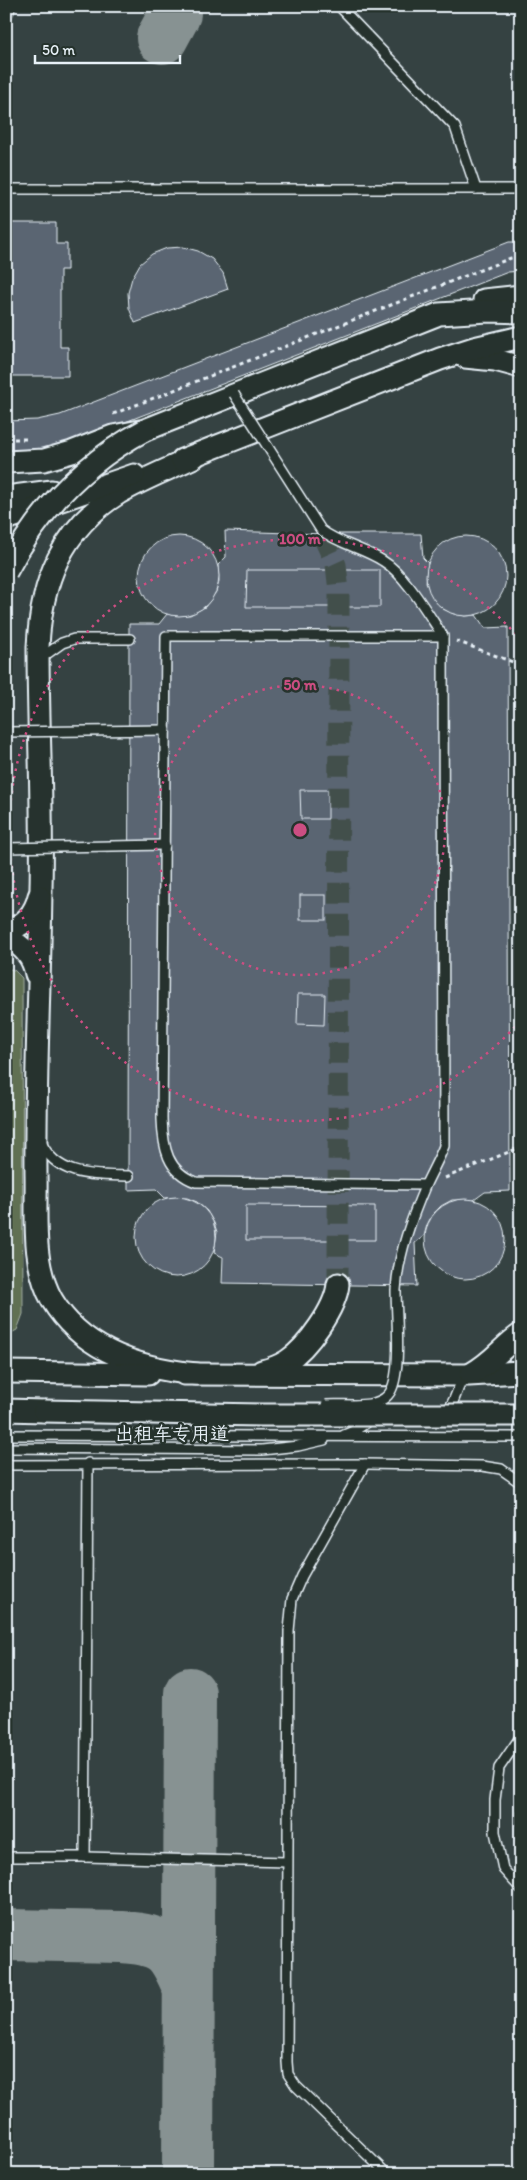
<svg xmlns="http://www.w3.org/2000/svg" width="527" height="2180" viewBox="0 0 527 2180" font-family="Itim,'LXGW WenKai TC',sans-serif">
  <rect width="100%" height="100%" fill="#26332d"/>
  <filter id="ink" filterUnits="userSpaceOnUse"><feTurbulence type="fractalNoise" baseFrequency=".02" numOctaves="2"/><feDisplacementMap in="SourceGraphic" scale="10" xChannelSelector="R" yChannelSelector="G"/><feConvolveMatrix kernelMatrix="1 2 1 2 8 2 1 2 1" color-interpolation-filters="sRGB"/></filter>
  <g filter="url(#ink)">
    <rect fill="#364242" x="6" y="6" width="515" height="2168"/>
    <path fill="#607052" stroke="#a4b0a5" d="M6,968L14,970L22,978L23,1314L17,1330L9,1334L6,1333Z"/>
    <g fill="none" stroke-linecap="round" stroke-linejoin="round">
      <g stroke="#879292" stroke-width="52">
        <path d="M162,38L175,14V6"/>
        <path d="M6,1935L122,1937C165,1940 172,1949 188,1987"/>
        <path d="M188,2174L190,1693"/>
      </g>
    </g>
    <g fill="#5a6572" stroke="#e8f1f8">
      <path d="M6,223H56V244H67V270H60V347H68V376H6Z"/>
      <path d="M509,242H521V271L508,272L69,444L40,451L6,452V421L37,420L60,415Z"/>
      <path d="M183,247L198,251L212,259L223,273L228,289L135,323L129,308L128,293L132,278L140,264L152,254L167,248Z"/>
      <path d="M225,531L322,534H421L423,558L428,563L426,583L435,601L443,609L454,614L465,616L476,615L485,628L508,627L510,1191L485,1192L474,1200H452L441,1206L432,1215L427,1225L424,1236L415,1243L417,1286L222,1283L223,1257L214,1253L217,1232L214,1223L207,1211L197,1202L187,1198H165L156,1189L128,1190L129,624H159L167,614L190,615L205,607L216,592L219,582L218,565L226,557Z"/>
      <circle cx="466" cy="576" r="40"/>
      <circle cx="179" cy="576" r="40"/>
      <path d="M247,570H380V607H246Z"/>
      <path d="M300,790H328V819H301Z"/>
      <rect x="300" y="895" width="26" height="25"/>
      <path d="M298,994H325L324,1025L297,1024Z"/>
      <circle cx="176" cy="1237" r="40"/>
      <circle cx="465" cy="1239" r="40"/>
      <path d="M246,1205L375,1206V1240H246Z"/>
      <path d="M521,1768V1864L517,1860L518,1771Z"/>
    </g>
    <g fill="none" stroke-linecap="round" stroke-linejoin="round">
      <path stroke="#43504b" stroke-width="21" stroke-dasharray="21 11" stroke-linecap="butt" d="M322,534L336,565L339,591L338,1284"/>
      <defs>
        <g id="service">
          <path d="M339,6L455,127L476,189"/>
          <path d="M6,17L11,6"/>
          <path d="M6,189H521"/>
          <path d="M41,658L62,643L74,639H130"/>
          <path d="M41,1142C57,1178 96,1175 129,1176"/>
          <path d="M446,1411C457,1402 456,1385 466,1376"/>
          <path d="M6,1435L521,1437"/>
          <path d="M344,1435L354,1431L371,1420"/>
          <path d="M6,1448L262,1450L298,1446L324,1440"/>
          <path d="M365,1464L302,1576L292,1599L289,1631L287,2062L288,2074L296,2086L387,2174"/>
          <path d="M6,1465L365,1464L482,1466L501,1469L521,1483"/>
          <path d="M521,1736L499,1768L495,1800V1832L503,1869L521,1889"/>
          <path d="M6,1857H85L287,1862"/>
          <path d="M85,1857L88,1463"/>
        </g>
        <g id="tertiary">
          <path d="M484,300L521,296"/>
          <path d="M465,357L495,360L521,367"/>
          <path d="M194,457C169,469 143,479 119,493C61,529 41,582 38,647C38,727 43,808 41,888C40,983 35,1078 36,1174C37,1214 31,1263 52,1300C83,1352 141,1369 197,1374"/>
          <path d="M182,460L440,359L474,348L521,337"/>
          <path d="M6,462L44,460L72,452L113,436L145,430L439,314L488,311L521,312"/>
          <path d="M6,497L52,491"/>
          <path d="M6,519L134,475"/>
          <path d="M6,931C24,926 35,914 39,896"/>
          <path d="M6,938C23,945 33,957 36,974"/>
          <path d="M262,1371C271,1369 279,1366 287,1361C307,1348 336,1308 338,1284"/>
          <path d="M6,1372L148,1374"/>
          <path d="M184,1374L469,1375L521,1372"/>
          <path d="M471,1374C493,1362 502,1347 521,1334"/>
          <path d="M6,1410L44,1411"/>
        </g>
      </defs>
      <use href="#service" stroke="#e8f1f8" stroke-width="12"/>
      <use href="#tertiary" stroke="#e8f1f8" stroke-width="25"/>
      <g stroke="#e8f1f8" stroke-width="3" stroke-dasharray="4 4" stroke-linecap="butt">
        <path d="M113,414L511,258L521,256"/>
        <path d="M6,439H26"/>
        <path d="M456,641L521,665"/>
        <path d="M445,1178L521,1147"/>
      </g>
      <use href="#service" stroke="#26332d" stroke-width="9"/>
      <use href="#tertiary" stroke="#26332d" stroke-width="21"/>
      <defs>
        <g id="service-bridge">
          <path d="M234,394L321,530C339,544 363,548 383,561C405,574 428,614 443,636L444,1146C439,1159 432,1171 426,1184C412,1217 398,1254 396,1290C396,1313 403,1379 388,1395C375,1410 344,1403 326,1405"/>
          <path d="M6,732L166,730"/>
          <path d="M6,848L165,845"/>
          <path d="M425,1185L196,1182C167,1172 163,1147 162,1119L166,636H443"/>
        </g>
        <g id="tertiary-bridge">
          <path d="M6,572C38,511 85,462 145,430"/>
          <path d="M44,1411L261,1415H521"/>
        </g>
      </defs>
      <use href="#service-bridge" stroke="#e8f1f8" stroke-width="12" stroke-linecap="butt"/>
      <use href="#tertiary-bridge" stroke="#e8f1f8" stroke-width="25" stroke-linecap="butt"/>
      <use href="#service-bridge" stroke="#26332d" stroke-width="9"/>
      <use href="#tertiary-bridge" stroke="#26332d" stroke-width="21"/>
    </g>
  </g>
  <g fill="none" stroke="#cc4e82" stroke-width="2.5" stroke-dasharray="2.5 5">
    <circle cx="300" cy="830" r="145"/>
    <path d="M520 1021A291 291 0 1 1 520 639"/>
  </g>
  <g text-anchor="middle" stroke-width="5" stroke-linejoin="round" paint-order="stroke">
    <g font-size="19" fill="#e8f1f8" stroke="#26332d">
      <text x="172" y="1440">出租车专用道</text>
    </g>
  </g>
  <circle cx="300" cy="830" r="8" fill="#cc4e82" stroke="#26332d" stroke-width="2.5"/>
  <g font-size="15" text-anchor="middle" font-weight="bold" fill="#cc4e82" stroke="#26332d" stroke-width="5" stroke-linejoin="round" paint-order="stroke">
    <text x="300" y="544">100 m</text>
    <text x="300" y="690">50 m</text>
  </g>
  <rect width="527" height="2180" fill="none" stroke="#26332d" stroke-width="25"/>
  <rect x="12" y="12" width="502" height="2155" fill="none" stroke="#e8f1f8" stroke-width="2" filter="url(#ink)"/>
  <path d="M35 55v8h145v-8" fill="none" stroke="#e8f1f8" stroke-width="2.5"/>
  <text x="42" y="55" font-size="15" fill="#e8f1f8" stroke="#26332d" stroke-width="4" paint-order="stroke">50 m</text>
</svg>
